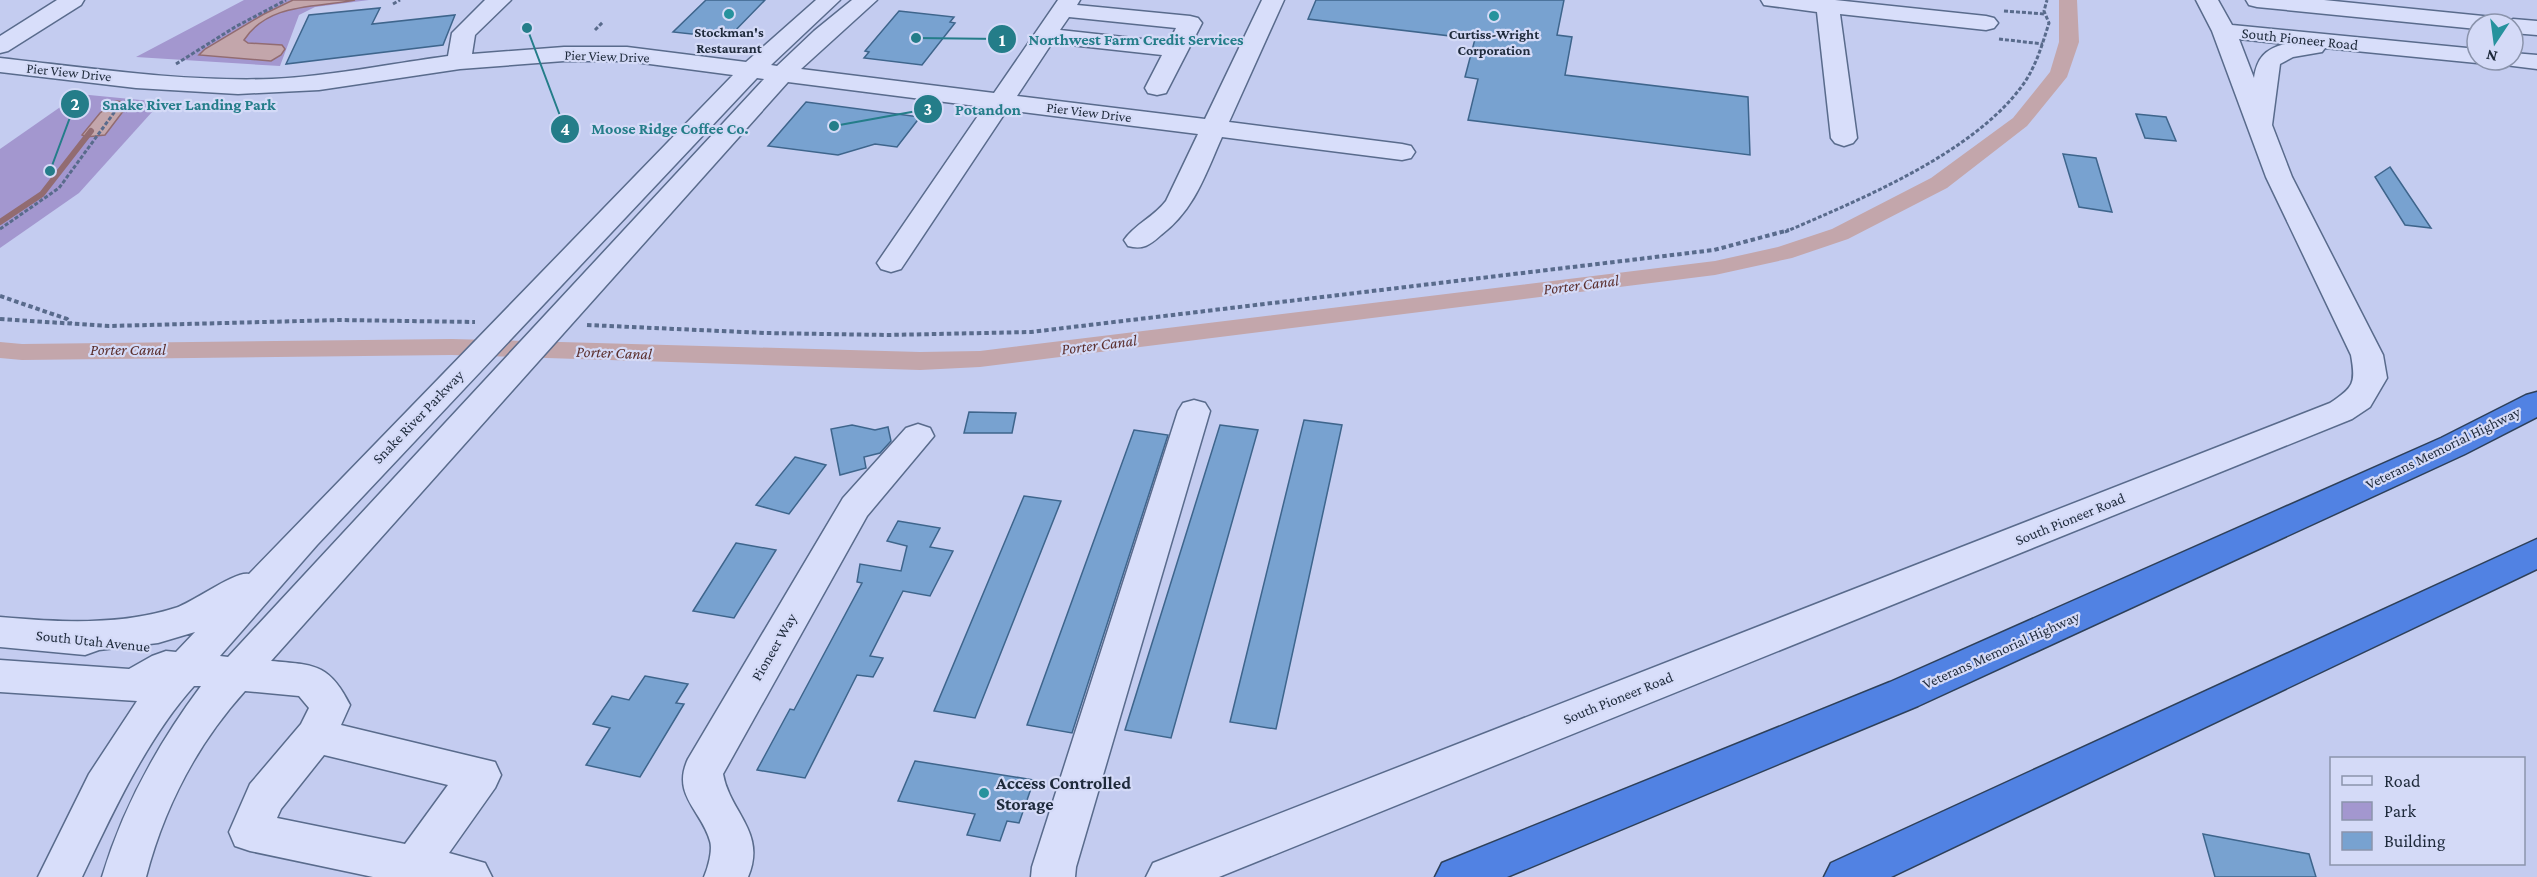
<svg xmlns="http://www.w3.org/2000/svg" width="2537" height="877" viewBox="0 0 2537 877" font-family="'Crimson Pro',serif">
  <rect width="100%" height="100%" fill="#c4ccf0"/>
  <g fill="#a397cf">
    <path d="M244,0H369L315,7L299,15L280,66L136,57Z"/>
    <path d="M79,94L161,102L79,193L0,248V149Z"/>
  </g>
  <g fill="#c3a6ab" stroke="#926c71" stroke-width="1.5">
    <path d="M293,0H355C316,8 269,2 244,40L248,43L282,45L285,49L281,55L271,61L199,55L205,49L264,14Z"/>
    <path d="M116,101L133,103L124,110L105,135L86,137L82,135L100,113Z"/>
  </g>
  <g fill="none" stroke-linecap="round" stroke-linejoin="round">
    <path stroke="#926c71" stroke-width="6" d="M0,222L42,194L91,131"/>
    <path fill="#c3a6ab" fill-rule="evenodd" d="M2059,0H2077L2079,42L2067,77L2027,126L1947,188L1848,239L1792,258L1715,275L980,367L920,370L452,355L22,360L0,358V342L22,344L452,339L920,352L980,351L1715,261L1778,247L1832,229L1931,178L2013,118L2050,72L2059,42Z"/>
  </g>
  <g fill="#78a2d0" stroke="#3e658c" stroke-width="1.5">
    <path d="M706,0H765L728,38L673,32Z"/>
    <path d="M1316,0H1564L1557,35L1572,37L1565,75L1748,97L1750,155L1468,120L1478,79L1465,77L1475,39L1308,19Z"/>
    <path d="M380,8L372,24L455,15L443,45L286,64L309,15Z"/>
    <path d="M899,11L954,17L950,22L955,23L922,65L864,58L869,52L865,51Z"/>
    <path d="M806,102L920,117L897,147L875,144L838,155L768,146Z"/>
    <path d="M2136,114L2166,117L2176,141L2145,138Z"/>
    <path d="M2063,154L2096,158L2112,212L2079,207Z"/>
    <path d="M2390,167L2431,228L2405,225L2375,177Z"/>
    <path d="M969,412L1016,413L1012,433H964Z"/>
    <path d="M1304,420L1342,425L1276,729L1230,722Z"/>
    <path d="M852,425L875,430L888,427L891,441L880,453L864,457L866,468L840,475L831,429Z"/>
    <path d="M1220,425L1258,430L1171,738L1125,730Z"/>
    <path d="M1134,430L1168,435L1072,733L1027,725Z"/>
    <path d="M795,457L826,465L789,514L756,505Z"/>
    <path d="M1024,496L1061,501L975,718L934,711Z"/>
    <path d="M898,521L940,528L930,547L953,551L930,596L903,591L870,656L883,658L873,677L857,675L805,778L757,770L790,709L794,710L862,583L857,582L860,564L901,571L907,546L887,541Z"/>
    <path d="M736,543L776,550L734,618L693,611Z"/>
    <path d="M645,676L688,684L676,703L684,704L640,777L586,765L610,728L593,724L612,696L629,700Z"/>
    <path d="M915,761L1034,780L1019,823L1007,821L1000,841L967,835L975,814L898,801Z"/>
    <path d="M2203,834L2309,854L2316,877H2215Z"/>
  </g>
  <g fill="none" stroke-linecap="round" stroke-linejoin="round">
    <defs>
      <g id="minor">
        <path d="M57,0H84L81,5L8,51L0,53V36Z"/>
        <path d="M485,0H511L475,35L472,54L564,47H627L746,62L816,0H840L771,65L777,66L814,31L852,0H877L801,69L994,93L1058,0H1080L1077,5L1190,16L1198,18L1202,23L1166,93L1157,95L1148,93L1145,88L1162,55L1052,43L1017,96L1205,119L1262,0H1284L1229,122L1402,144L1411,146L1415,152L1411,158L1402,160L1222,137C1205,175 1195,209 1161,235C1150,245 1143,250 1128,246L1124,240C1135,224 1154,217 1166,201L1198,134L1007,110L901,269L891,272L881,269L877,263L984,107L788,82L271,661C314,665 329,663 350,705L341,725L495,762L501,775L495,788L449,853L485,863L492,877H373L250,851L235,846L229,832L250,784L301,724L309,708L299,696L245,691C197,744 164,808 146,877H102C123,807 157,745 201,686H194C147,738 112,814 82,877H38L89,774L137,701L0,692V660L129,669L152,656L166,651L176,652L195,632L158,643L99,650L85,655L0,647V617C57,622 119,626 175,608C192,603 236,570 249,574L733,75L627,61H564L460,69L319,90L238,94L136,88L0,72V58C90,68 181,82 272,79C331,76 389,64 448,56L452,33ZM1069,17L1176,28L1169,42L1060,30ZM757,78L764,79L228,657L220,656L317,545ZM324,755L448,785L405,844L277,818L281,809Z"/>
        <path d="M1761,0H1835L1986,16L1994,18L1998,23L1994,28L1986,30L1840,14L1857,138L1853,143L1844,146L1835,143L1831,138L1817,12L1764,5Z"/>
        <path d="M2196,0H2218L2232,25L2477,49V60H2486L2477,63L2325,48L2322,52L2293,57L2280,64L2272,125L2292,177L2383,355L2387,378L2370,407L2352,419L1219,877H1146L1153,863L2330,403C2354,387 2356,383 2351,355L2266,177L2212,31ZM2239,39L2285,44C2265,49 2257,58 2254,78Z"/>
        <path d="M2246,0H2324L2493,17L2501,19L2504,23L2513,19L2537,21V35L2513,33V24H2477V29L2257,7L2249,5Z"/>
        <path d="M2513,53L2537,55V69L2505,65L2501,60H2513Z"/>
        <path d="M1194,400L1205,403L1210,411L1076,867L1075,877H1031L1032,867L1178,411L1183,403Z"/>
        <path d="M918,424L930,428L934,436L867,516L723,774C730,813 767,832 748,877H704C708,868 713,850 710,841C702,811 671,795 688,759L843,498L906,428Z"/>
      </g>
      <g id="highway">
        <path d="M2537,392V417L2465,454L1918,706L1507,877H1435L1442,863L1890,682L2441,438L2526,395Z"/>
        <path d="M2537,539V569L1891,877H1824L1831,863Z"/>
      </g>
    </defs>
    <use href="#minor" stroke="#596b8c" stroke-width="3"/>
    <use href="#highway" stroke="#2e4059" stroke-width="3"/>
    <g stroke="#596b8c" stroke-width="3" stroke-dasharray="4 2" stroke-linecap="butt">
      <path d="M393,4L400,0"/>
      <path d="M2004,11L2045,14"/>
      <path d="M595,30L603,22"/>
      <path d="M1999,39L2043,44"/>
      <path d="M176,64L235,27L286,0"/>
      <path d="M0,229L59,188L116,110L129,99"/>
      <path d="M1785,232C1861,199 1972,154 2022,86C2036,67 2042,45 2049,23L2044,11L2047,0"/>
    </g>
    <g stroke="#596b8c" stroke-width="4" stroke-dasharray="4.5 3" stroke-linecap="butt">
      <path d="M0,296L67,319L71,324"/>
      <path d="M0,319L109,326L340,320L475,322"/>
      <path d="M587,325L766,333L887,335L1031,332L1714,250L1789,230"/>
    </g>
    <use href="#minor" fill="#d8defa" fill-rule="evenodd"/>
    <use href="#highway" fill="#5182e3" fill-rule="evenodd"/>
  </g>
  <g fill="#26929d" stroke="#d4daf7" stroke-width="2">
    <circle cx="729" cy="14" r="6"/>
    <circle cx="1494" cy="16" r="6"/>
    <circle cx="984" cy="793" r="6"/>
  </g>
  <g text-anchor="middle" stroke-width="4.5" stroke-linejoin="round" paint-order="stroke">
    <g font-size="14" font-weight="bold" fill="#1e2a3b" stroke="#d4daf7">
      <text x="729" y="37">Stockman's<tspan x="729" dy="16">Restaurant</tspan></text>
      <text x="1494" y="39">Curtiss-Wright<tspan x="1494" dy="16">Corporation</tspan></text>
    </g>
    <g font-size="14" fill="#1e2a3b" stroke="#d4daf7">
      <text transform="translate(607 56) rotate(2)" y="5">Pier View Drive</text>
      <text transform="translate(69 72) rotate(6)" y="5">Pier View Drive</text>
      <text transform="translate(1089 112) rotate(7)" y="5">Pier View Drive</text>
    </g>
    <g font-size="15" fill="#1e2a3b" stroke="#d4daf7">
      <text transform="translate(2300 39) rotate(6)" y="5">South Pioneer Road</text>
      <text transform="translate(418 417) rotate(-46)" y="5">Snake River Parkway</text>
      <text transform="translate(2443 448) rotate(-26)" y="5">Veterans Memorial Highway</text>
      <text transform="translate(2070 519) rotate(-22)" y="5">South Pioneer Road</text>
      <text transform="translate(93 641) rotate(6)" y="5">South Utah Avenue</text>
      <text transform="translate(774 647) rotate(-60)" y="5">Pioneer Way</text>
      <text transform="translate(2001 650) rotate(-24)" y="5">Veterans Memorial Highway</text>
      <text transform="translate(1618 698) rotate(-22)" y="5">South Pioneer Road</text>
    </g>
    <g font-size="16" font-style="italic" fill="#5b2f2d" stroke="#d4daf7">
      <text transform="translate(1581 284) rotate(-7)" y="6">Porter Canal</text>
      <text transform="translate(1099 344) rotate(-7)" y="6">Porter Canal</text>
      <text x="128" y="355">Porter Canal</text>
      <text transform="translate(614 352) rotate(2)" y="6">Porter Canal</text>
    </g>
    <g font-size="18" font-weight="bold" fill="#1e2a3b" stroke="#d4daf7" text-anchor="start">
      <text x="996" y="789">Access Controlled<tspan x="996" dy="21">Storage</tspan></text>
    </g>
  </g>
  <path fill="none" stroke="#247d89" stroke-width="2" d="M916 38L1002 39M50 171L75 104M834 126L928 109M527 28L565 129"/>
  <g fill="#247d89" stroke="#d4daf7" stroke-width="2">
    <circle cx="916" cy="38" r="6"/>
    <circle cx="50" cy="171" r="6"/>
    <circle cx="834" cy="126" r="6"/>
    <circle cx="527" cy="28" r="6"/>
    <circle cx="1002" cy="39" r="15"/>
    <circle cx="75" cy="104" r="15"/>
    <circle cx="928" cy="109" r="15"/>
    <circle cx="565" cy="129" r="15"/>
  </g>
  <g font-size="18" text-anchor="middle" font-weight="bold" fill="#fff">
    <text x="1002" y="46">1</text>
    <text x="75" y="110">2</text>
    <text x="928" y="115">3</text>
    <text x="565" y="135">4</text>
  </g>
  <g font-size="16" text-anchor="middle" font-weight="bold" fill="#247d89" stroke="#d4daf7" stroke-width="4.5" stroke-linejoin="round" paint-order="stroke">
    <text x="1136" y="45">Northwest Farm Credit Services</text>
    <text x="189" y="110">Snake River Landing Park</text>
    <text x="988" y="115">Potandon</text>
    <text x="670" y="134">Moose Ridge Coffee Co.</text>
  </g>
  <rect x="2330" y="757" width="195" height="108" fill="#d4daf7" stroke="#8b94ac" stroke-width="1.5"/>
  <rect x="2342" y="776" width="30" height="9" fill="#d8defa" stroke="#8b94ac" stroke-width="1.5"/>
  <text x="2384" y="787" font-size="18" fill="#1e2a3b">Road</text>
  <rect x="2342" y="802" width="30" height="18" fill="#a397cf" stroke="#8b94ac" stroke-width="1.5"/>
  <text x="2384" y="817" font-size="18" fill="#1e2a3b">Park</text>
  <rect x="2342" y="832" width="30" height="18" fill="#78a2d0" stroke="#8b94ac" stroke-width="1.5"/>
  <text x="2384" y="847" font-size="18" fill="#1e2a3b">Building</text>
  <g transform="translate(2495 42) rotate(193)"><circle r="28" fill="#d4daf7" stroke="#8b94ac" stroke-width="1.5"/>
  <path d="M0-4.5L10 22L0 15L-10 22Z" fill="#26929d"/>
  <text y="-9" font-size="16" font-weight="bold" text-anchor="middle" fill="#1e2a3b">N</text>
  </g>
</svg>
